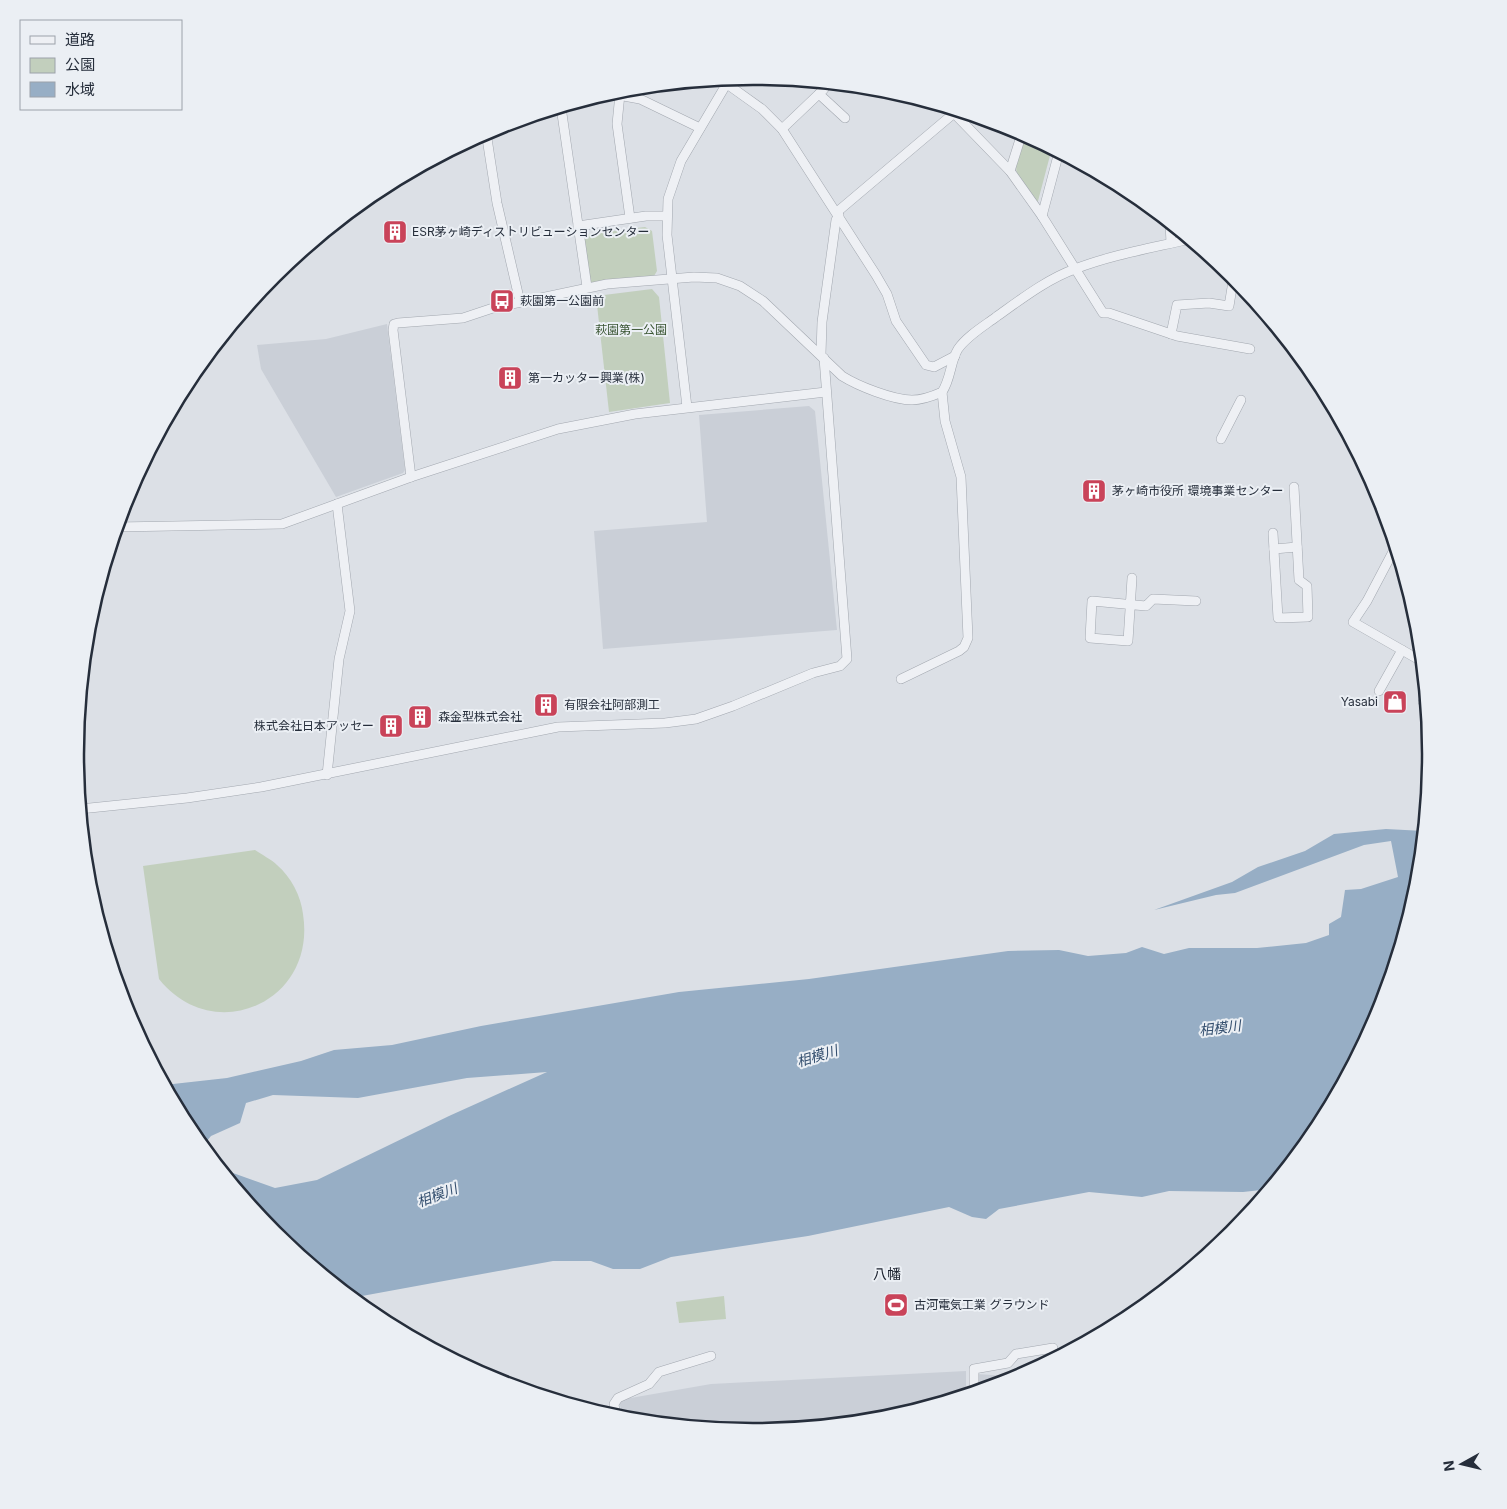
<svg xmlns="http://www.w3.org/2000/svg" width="1507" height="1509" viewBox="0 0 1507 1509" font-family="Inter,'Noto Sans JP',sans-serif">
  <rect width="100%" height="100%" fill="#dce0e6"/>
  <g fill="#cacfd7">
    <path d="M387,324L405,470L403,473L336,497L261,369L257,345L326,339Z"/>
    <path d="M809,406L815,411L837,630L603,649L594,531L707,522L699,415Z"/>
    <path d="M966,1371V1396L886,1420L753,1433L623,1420L619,1400L711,1384Z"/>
    <path d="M977,1374L1022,1377L976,1392Z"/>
  </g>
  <g fill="#c2cfbd">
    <path d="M1026,134L1052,148L1038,201H1035C1011,167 1012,174 1026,134Z"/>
    <path d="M645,227L652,231L657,271L654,276L588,283L580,235Z"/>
    <path d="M652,289L659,297L670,403L609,412L596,296Z"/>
    <path d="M255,850C262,855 271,859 277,865C291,877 301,896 303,914C317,1003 213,1047 159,979L143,866Z"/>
    <path d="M724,1296L726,1319L679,1323L676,1302Z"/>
  </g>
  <path fill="#97aec5" d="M1386,829L1424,831L1419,887L1380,1014L1317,1132L1270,1189L1243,1192L1169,1191L1142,1197L1089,1192L999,1209L986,1219L972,1217L949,1207L808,1236L671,1257L640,1269H613L591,1261H553L351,1298L274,1234L219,1168L275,1188L317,1180L449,1116L547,1072L467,1078L358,1098L273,1095L246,1103L240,1123L211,1136L202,1147L189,1131L164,1085L227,1078L301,1061L334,1050L392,1045L481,1026L679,992L809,979L1008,951L1059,950L1088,956L1126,953L1142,947L1164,954L1189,948H1257L1306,943L1329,935V924L1341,917L1345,890L1361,889L1398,877L1391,841L1364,845L1235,893L1216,895L1154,910L1232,882L1258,867L1305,851L1334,834Z"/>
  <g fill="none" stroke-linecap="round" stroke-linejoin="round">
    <defs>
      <g id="minor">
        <path d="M727,84L762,109L782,129L876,275L887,294L896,321L926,365L934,367L955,356"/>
        <path d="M607,93L640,99L700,128"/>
        <path d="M620,94L617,124L630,218"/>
        <path d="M819,94L845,118"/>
        <path d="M561,107L587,287"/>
        <path d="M949,108L1010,171L1042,216L1103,313H1109L1177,336L1250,349"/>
        <path d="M782,129L824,89"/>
        <path d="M486,132L497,203L520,302"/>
        <path d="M1010,171L1022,133"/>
        <path d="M837,212L953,114"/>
        <path d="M1042,216L1059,152"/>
        <path d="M1170,223L1171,243"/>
        <path d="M578,226L646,216H667"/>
        <path d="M1171,334L1177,305L1209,303L1229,306L1234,275"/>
        <path d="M821,354L822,322L836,220L839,215"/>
        <path d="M687,407L667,235L668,199L681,161L730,78"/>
        <path d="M1221,439L1241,400"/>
        <path d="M411,477L393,330L394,324L398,323L463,318L493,308L607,284L694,277L717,278L740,286L763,301L842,376C858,386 893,400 912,400C922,400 933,396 942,392C951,379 950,362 958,349C967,336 984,326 996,317C1020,300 1047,279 1075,269C1111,255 1152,248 1190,239"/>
        <path d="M117,527L282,524L411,477L558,429L635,414L826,392"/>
        <path d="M1273,533L1278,618L1308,617L1307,586L1299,580L1294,487"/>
        <path d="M1396,546L1367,601L1353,622L1423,662"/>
        <path d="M1274,549L1297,547"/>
        <path d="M1132,578L1128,641L1090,638L1092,601L1146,606L1153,599L1196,601"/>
        <path d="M901,679L959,651L964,647L968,638L961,477L945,421L942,392"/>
        <path d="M1379,691L1402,650"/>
        <path d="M1423,702L1426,697"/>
        <path d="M327,775L339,659L350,611L337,504"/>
        <path d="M80,809L187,798L261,787L558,727L665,723L696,719L733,706L813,673L840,666L847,659L824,358"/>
        <path d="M974,1393V1369L1008,1363L1016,1354L1053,1348"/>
        <path d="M616,1418L614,1404L618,1398L649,1384L659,1372L711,1356"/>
      </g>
    </defs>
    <use href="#minor" stroke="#a2a7af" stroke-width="10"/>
    <use href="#minor" stroke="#eef0f4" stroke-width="9"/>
  </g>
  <defs>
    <symbol id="building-square" viewBox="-11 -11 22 22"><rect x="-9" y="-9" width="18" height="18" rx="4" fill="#c94359" stroke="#ebeff4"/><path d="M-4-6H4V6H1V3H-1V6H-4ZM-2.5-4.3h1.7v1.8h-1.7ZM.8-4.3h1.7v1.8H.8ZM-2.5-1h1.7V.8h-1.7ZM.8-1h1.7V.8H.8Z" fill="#fff"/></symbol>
    <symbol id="bus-square" viewBox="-11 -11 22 22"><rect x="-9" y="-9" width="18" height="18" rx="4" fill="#c94359" stroke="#ebeff4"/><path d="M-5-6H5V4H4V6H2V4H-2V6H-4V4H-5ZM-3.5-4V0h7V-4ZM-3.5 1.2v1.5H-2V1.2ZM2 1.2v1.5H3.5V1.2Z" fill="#fff"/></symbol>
    <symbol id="shop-square" viewBox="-11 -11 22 22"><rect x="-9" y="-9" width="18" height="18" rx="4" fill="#c94359" stroke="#ebeff4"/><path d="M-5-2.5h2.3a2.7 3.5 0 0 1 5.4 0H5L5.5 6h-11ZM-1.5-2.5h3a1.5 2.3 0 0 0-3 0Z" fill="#fff"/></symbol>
    <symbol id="stadium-square" viewBox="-11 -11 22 22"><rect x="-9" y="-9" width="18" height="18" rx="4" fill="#c94359" stroke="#ebeff4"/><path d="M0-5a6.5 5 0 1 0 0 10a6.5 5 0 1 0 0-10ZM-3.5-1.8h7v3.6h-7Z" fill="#fff"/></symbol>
  </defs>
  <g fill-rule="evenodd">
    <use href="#building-square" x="381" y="218" width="28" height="28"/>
    <use href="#bus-square" x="488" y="287" width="28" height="28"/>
    <use href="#building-square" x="496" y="364" width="28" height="28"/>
    <use href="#building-square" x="1080" y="477" width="28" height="28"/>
    <use href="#shop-square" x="1381" y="688" width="28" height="28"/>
    <use href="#building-square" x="532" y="691" width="28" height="28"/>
    <use href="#building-square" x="406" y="703" width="28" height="28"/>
    <use href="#building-square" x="377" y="712" width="28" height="28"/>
    <use href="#stadium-square" x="882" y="1291" width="28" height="28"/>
  </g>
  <g text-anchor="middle" stroke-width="4" stroke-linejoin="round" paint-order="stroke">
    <g font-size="12" fill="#262e3b" stroke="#ebeff4" text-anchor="start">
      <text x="412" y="236">ESR茅ヶ崎ディストリビューションセンター</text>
      <text x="520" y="305">萩園第一公園前</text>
      <text x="528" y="382">第一カッター興業(株)</text>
      <text x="1112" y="495">茅ヶ崎市役所 環境事業センター</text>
      <text x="1378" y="706" text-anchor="end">Yasabi</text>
      <text x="564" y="709">有限会社阿部測工</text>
      <text x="438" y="721">森金型株式会社</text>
      <text x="374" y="730" text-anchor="end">株式会社日本アッセー</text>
      <text x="914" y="1309">古河電気工業 グラウンド</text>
    </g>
    <g font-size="12" fill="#3b5634" stroke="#ebeff4">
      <text x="631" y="334">萩園第一公園</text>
    </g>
    <g font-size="14" font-style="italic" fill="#324d6d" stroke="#ebeff4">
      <text transform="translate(1220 1028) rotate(-7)" y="5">相模川</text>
      <text transform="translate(817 1056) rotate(-17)" y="5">相模川</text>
      <text transform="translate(437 1195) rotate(-21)" y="5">相模川</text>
    </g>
    <g font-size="14" fill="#191f2c" stroke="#ebeff4">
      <text x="887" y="1279">八幡</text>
    </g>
  </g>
  <path d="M0 0H1507V1509H0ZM84 754a669 669 0 1 1 1338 0a669 669 0 1 1-1338 0Z" fill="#ebeff4" fill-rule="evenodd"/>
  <path fill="none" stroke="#262e3b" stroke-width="2.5" d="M84 754a669 669 0 1 1 1338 0a669 669 0 1 1-1338 0Z"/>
  <rect x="20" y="20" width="162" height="90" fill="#ebeff4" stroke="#9ca2aa"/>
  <rect x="30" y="36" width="25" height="8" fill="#eef0f4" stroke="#9ca2aa"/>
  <text x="65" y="45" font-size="15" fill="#262e3b">道路</text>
  <rect x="30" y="58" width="25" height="15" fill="#c2cfbd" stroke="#9ca2aa"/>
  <text x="65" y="70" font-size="15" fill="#262e3b">公園</text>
  <rect x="30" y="82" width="25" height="15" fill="#97aec5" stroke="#9ca2aa"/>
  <text x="65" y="95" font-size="15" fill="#262e3b">水域</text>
  <g transform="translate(1462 1464) rotate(262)" stroke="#ebeff4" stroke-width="4" paint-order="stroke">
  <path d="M0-4L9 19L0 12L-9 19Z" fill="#262e3b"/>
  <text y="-8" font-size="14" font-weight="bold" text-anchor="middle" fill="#262e3b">N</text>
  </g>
</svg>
